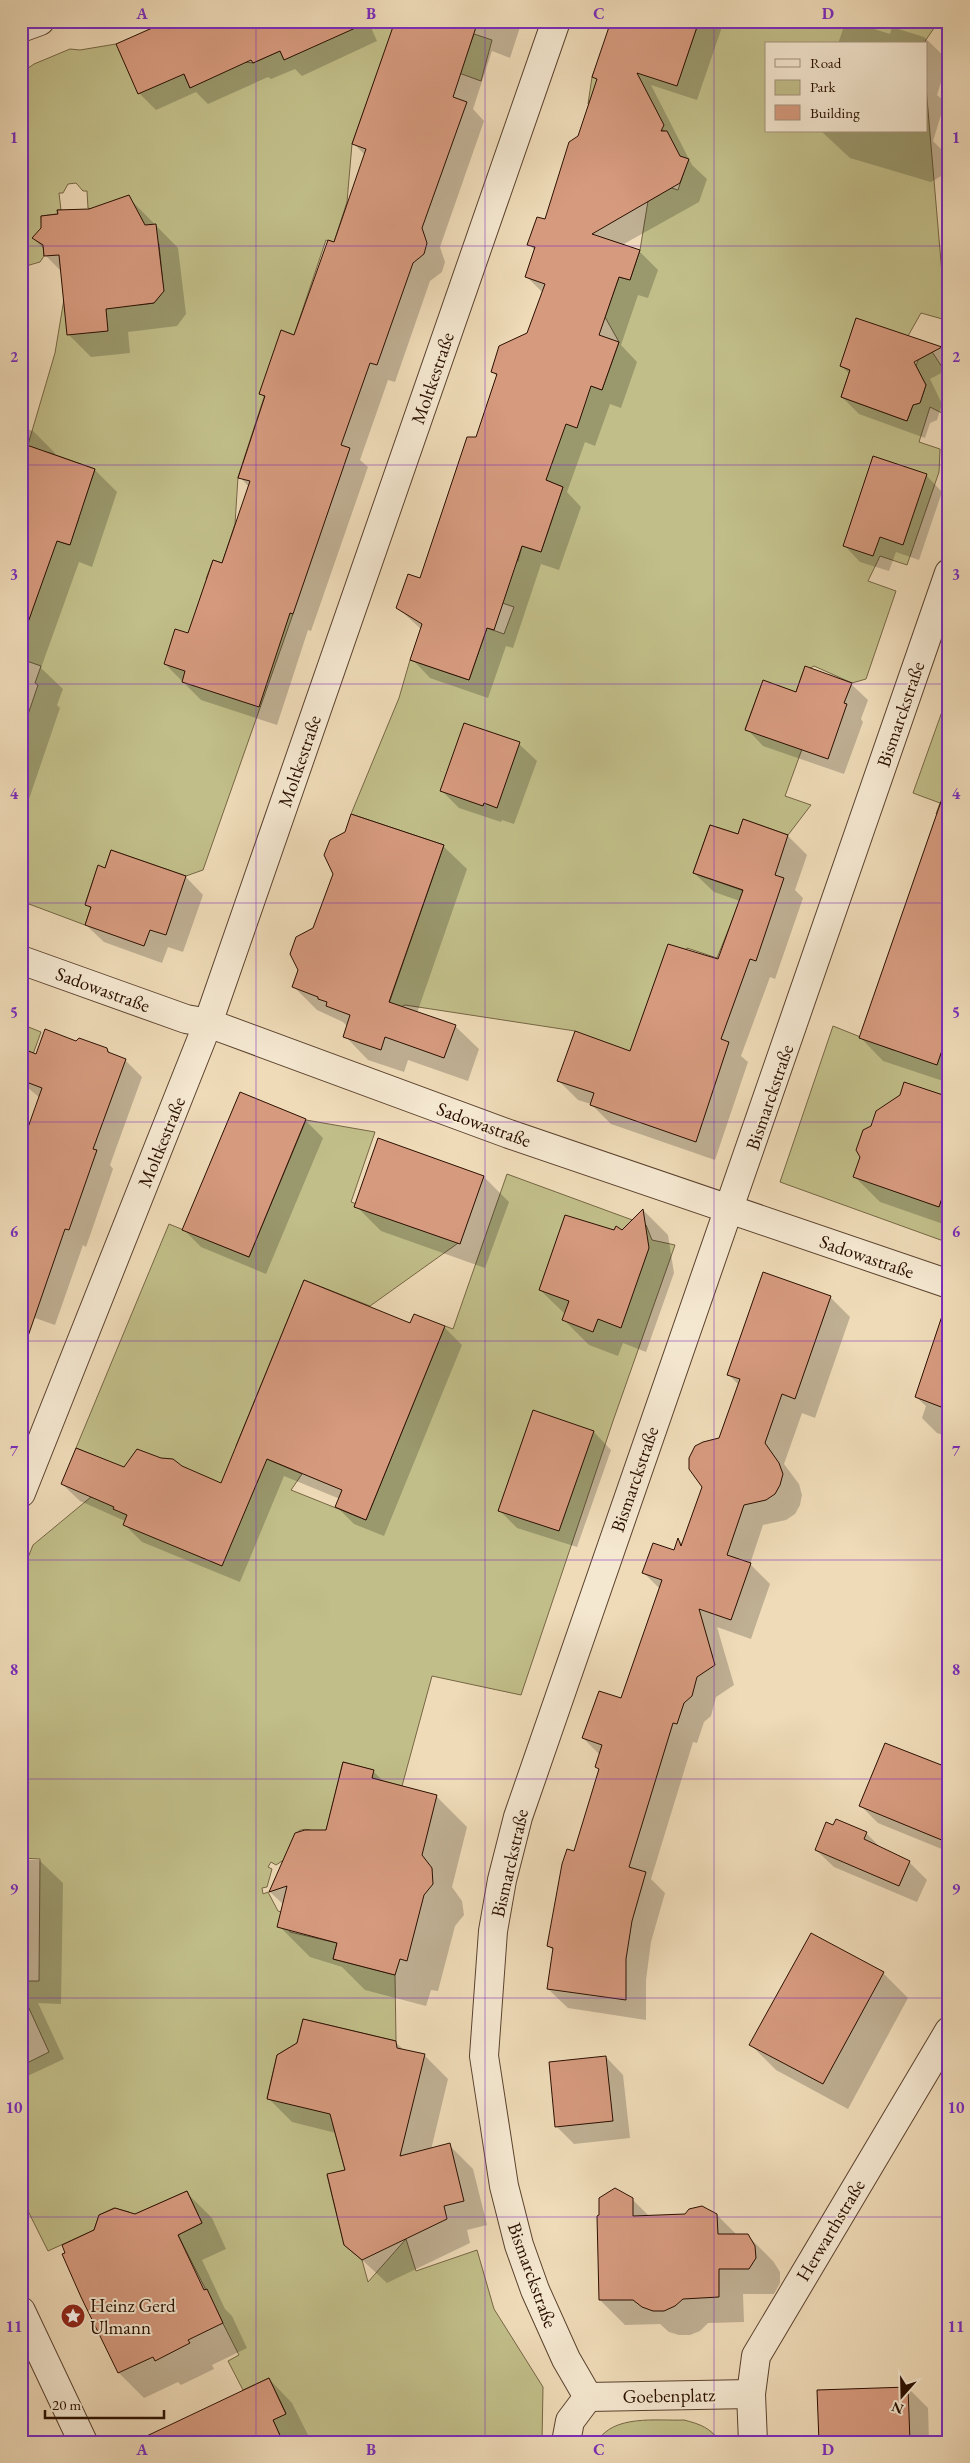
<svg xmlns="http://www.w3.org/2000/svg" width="970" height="2463" viewBox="0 0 970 2463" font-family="'EB Garamond',serif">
  <rect width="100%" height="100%" fill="#efdbb8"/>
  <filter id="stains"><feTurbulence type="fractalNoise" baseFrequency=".004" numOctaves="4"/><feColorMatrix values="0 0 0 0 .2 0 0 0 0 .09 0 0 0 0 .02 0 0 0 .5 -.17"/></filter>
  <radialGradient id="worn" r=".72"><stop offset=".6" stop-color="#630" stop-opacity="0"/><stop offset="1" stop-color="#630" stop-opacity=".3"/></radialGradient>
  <g fill="#c1be89" stroke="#766644">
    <path d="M346,21H422L469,47L474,34L492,40L481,81L448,69L382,60L352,144L347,202L334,242L326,240L294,335L281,330L270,379L238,477L235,524L222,563L213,560L206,579L293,614L203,870L186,876L111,850L105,868L98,866L85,904L91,907L85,925L21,901V735L38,685L35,683L41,666L21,659V629L55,540L69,545L79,518L74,516L84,501L95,469L50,453L27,448L55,353L64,299L131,297L139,305L154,303L161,294L160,287L163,285L159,244L88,208L87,191H83L76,183L68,184L63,193H59L61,210H57L58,214L41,216L44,256L40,262L26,266L21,201V73L34,64L70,49L80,50L116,44L184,74L190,88L230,60L253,63L280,51L284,59Z"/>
    <path d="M699,21H939L923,44H766V131H926V87L946,320L921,313L908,336L840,366L850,370L841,397L907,421L913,405L920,403L926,385L916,366L925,341L944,370V414L930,407L919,442L940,449L939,472L907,565L880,556L868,581L896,591L866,679L852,683L814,666L803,672L796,692L763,681L745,729L802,749L785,796L811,805L788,835L743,819L738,834L710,825L693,873L744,891L717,958L687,948L639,1087L575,1031L405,1005L385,1015L444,845L351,814L399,698L410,660L469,680L487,628L504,634L514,607L468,591L518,561L522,546L541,552L563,487L546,480L560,430L591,386L602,390L619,342L605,317L619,277L630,280L640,250L648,201L659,195L662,185L678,190L688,159L668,153L667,132L588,104L592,77L600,56L678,82Z"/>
    <path d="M949,692V818L936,814L940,803L913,793Z"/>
    <path d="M21,1024L41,1032L28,1068L21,1066Z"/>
    <path d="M833,1026L893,1050L949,1030V1243L780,1182Z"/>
    <path d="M306,1120L375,1132L351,1202L461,1241L370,1306L304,1280L236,1446L302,1474L291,1490L366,1520L445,1326L453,1329L507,1174L646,1225L652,1240L675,1245L613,1421L521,1695L432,1676L402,1786L372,1778L373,1770L343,1762L324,1839C320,1836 315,1831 310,1830C294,1826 290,1842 293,1854L276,1865L271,1862L268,1867L272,1869L267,1887L262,1888L263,1894L268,1892L278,1911L281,1912L290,1932L337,1943L333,1959L395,1975L396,2041L303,2019L297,2043L277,2055L267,2098L335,2115L333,2125L345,2170L327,2175L344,2245L362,2260L368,2282L406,2239L416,2271L477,2250L494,2309L543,2387L542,2442H283L273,2420L286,2413L269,2378L243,2390L228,2361L239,2355L178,2235L202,2223L187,2191L131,2216L129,2212L114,2208L99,2215L94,2230L48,2251L21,2197V2066L49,2052L22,1993V1981H39L40,1859L21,1858V1575L33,1545L91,1497L105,1460L76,1448L169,1224L249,1257Z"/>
    <path d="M684,2420C700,2424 711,2428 720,2442H597C613,2414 657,2421 684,2420Z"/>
  </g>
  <g fill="#0003">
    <path d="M368,21L377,41L302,76L295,69L271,79L268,77L208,104L196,92L156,110L139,93L118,45Z"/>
    <path d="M423,21H522L510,58L492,51L473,109L484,121L440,247L445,262L442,272L430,281L395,382L388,380L360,460L368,467L311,631L308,630L277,725L201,700L165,664L189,635L223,564L249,487L240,477L266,399L261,394L295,336L334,244L365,155L354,144Z"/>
    <path d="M612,21H724L697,100L651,85L692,165L707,179L699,202L622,245L639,251L658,270L648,298L638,295L621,345L637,362L621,408L610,404L595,446L585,442L567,492L581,507L559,570L541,564L513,648L506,646L488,698L430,678L412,659L422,630L398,608L421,580L477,439L498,377L492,372L528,334L543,293L527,277L535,251L529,244L545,221L579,137L598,81L594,77Z"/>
    <path d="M858,24L890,34L892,27L924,37L948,60L937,95L945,102L933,141L944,152L948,172L931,182L850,158L821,131H926V44H838L844,26L856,29Z"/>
    <path d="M128,197L178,248L186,314L177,326L128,332L130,353L91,357L68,334L62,272L46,256L45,250L33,238L59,215L89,210Z"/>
    <path d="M857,320L941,348L949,356V369L930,379L942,404L937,420L930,423L925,438L859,414L842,397L850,374L841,366Z"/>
    <path d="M21,427L33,431L55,453L54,456L95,470L117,492L92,567L79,562L41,668L63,689L57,705L60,708L29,799L21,797Z"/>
    <path d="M926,475L942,492L919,560L896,552L889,571L860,562L844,545Z"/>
    <path d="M851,684L868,700L861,719L863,722L844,774L763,746L747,729L797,694Z"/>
    <path d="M949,691V720L941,713Z"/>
    <path d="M519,744L537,761L514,824L502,820L501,822L459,808L442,791Z"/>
    <path d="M949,780V1083L883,1061L861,1038Z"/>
    <path d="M744,821L788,836L807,855L795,890L803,898L775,979L770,977L741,1056L748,1062L715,1160L611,1124L591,1104L578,1100L559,1081L631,1053L718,960L740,901L714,892L694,873L739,836Z"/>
    <path d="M443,846L467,869L417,1013L455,1026L479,1049L468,1081L408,1060L404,1072L368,1060L345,1036L348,1027L343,1022L317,1010L294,987L314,929Z"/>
    <path d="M106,869L186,877L203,895L183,952L168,947L162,963L104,942L86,925L92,910L86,904Z"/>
    <path d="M76,1042L107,1049L113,1056L125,1060L142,1077L110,1165L113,1169L86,1247L83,1245L55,1325L21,1313L40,1098L21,1082V1069L37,1055Z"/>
    <path d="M949,1098V1226L880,1202L855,1177L872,1127Z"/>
    <path d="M305,1120L323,1138L266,1274L201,1247L184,1230Z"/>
    <path d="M378,1140L484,1177L509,1202L485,1268L381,1231L356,1206Z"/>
    <path d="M643,1210L668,1235L674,1273L646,1352L623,1343L618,1356L589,1345L564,1320L566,1315L540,1290L615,1232L622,1231Z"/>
    <path d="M830,1297L850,1317L815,1418L802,1413L784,1464L799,1484L802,1495L800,1505L795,1514L786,1520L763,1525L750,1564L770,1584L751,1639L717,1627L734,1685L716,1697L711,1716L704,1722L697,1743L693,1742L651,1879L665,1893L651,1942L646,1980V2020L568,2008L548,1989L554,1951L548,1946L600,1771L597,1767L600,1755L583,1738L622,1700L660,1589L644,1573L674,1552L679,1540L683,1544L739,1385L728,1374Z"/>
    <path d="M411,1325L444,1327L462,1345L384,1536L354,1524L337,1507L340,1499L284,1476L240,1582L142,1542L124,1524L125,1521L80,1501L62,1484L124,1469L181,1467L221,1485Z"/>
    <path d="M949,1338V1437L937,1433L922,1418L926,1406L916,1397Z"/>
    <path d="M534,1412L594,1432L611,1450L577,1547L517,1528L499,1510Z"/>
    <path d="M949,1770V1852L878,1823L861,1806Z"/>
    <path d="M373,1771L385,1783L436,1796L467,1827L452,1887L462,1901L464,1915L455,1926L438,1991L431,1990L426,2006L365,1990L342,1967L310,1957L279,1926L284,1905L270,1892L296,1834L327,1831Z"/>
    <path d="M866,1833L883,1850L909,1862L927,1880L917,1902L834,1867L816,1850Z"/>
    <path d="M21,1860H39L63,1883L61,2004L38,2003L64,2059L21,2079Z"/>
    <path d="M811,1935L883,1973L908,1998L848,2109L776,2070L751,2045Z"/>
    <path d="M395,2042L404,2050L424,2055L448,2079L431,2150L449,2145L473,2169L487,2225L467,2230L470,2243L387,2283L345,2244L346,2171L336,2133L292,2122L268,2098Z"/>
    <path d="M606,2057L623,2075L630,2138L574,2144L556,2126Z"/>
    <path d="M946,2177H949V2348L944,2343Z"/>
    <path d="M187,2193L212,2218L226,2249L202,2260L225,2309L232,2316L247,2348L212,2365L214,2369L181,2385L178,2382L144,2398L119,2373L82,2296L135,2216Z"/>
    <path d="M632,2199L650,2217L717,2215L737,2235H747L773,2261L780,2272V2283L774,2294H743L744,2322L708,2323L700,2331L690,2335H679L669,2332L660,2324L625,2325L600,2300Z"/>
    <path d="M269,2379L292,2403L309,2437L299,2442H152Z"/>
    <path d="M908,2388L928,2408L929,2442H820Z"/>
  </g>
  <g fill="#d69a7e" stroke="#2a0f00">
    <path d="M168,21H371L284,60L280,51L253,63L251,60L190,88L184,74L138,94L116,44Z"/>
    <path d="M395,21H478L453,97L467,102L422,228L427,243L424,254L413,263L377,365L370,363L341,445L350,448L293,614L290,613L259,707L182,682L185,671L164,664L175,629L188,633L213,560L222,563L250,481L238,478L265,396L259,394L281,330L294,335L328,240L334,242L366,149L352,144Z"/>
    <path d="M611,21H699L677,86L637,73L664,125L661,131H667L680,156L689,159L680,183L592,234L640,250L630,280L619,277L599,335L619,342L602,390L591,386L577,428L566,424L546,480L563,487L541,552L522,546L494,630L487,628L469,680L410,660L422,624L396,608L408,574L420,578L467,437H476L497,374L491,372L499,346L527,333L545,284L525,277L535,247L527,245L537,217L545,219L569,142L578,136L597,79L592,77Z"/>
    <path d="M129,195L145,225L156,224L164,291L154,303L106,309L108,331L67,335L59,255L44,256L43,245L32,238L41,228V216L58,214L57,210L89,209Z"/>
    <path d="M856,318L942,347L914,362L926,385L920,403L913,405L907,421L841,397L850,370L840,366Z"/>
    <path d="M21,443L95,469L70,545L57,541L26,628L21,627Z"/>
    <path d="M873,456L927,474L903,545L880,537L873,556L843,546Z"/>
    <path d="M805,666L852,683L844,703L847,704L828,759L745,730L763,680L796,692Z"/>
    <path d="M464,723L520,742L497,808L484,803L483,806L440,791Z"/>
    <path d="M944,793L949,794V1030L937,1065L859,1038Z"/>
    <path d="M351,814L444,845L389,1002L456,1025L444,1058L385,1037L381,1050L343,1037L350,1015L326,1006L327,1002L318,999V997L292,987L298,970L290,954L296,937L313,928L333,874L324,855L330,840L345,832Z"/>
    <path d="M743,819L788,835L775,875L784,878L756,961L750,959L721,1039L729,1042L696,1142L590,1105L594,1093L557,1081L575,1031L630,1051L668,944L718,959L743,890L693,873L710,825L738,834Z"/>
    <path d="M111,850L186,876L166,935L150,930L144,946L85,925L91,907L85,905L98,865L105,868Z"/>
    <path d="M45,1029L76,1041L79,1038L107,1048L108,1052L126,1059L93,1149L97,1150L69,1230L65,1229L26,1342L21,1341V1147L42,1088L21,1080V1048L36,1054Z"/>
    <path d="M904,1082L949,1097V1200L942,1198L939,1207L853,1177L860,1157L856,1150L863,1130L871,1126L876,1111L900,1095Z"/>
    <path d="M240,1092L306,1119L249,1257L182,1230Z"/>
    <path d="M378,1138L484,1176L460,1244L354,1207Z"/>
    <path d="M643,1209L649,1248L621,1328L598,1319L593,1332L562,1320L569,1301L539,1290L565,1215L614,1230L616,1226L622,1230Z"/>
    <path d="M763,1272L831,1296L795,1399L782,1394L765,1443L779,1463L783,1474L780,1485L775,1494L766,1500L744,1505L727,1555L751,1563L731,1620L699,1609L715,1665L697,1677L692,1696L684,1703L677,1724L673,1723L629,1867L646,1872L632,1921L626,1959V2000L547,1989L553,1948L547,1946L562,1864L567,1849L574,1851L599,1769L595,1767L602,1745L582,1738L599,1691L621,1698L662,1580L642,1573L653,1543L674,1550L678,1538L681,1546L702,1487L689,1469V1458L695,1446L703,1442L719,1438L740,1379L727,1375Z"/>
    <path d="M304,1280L410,1323L414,1314L445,1326L366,1520L335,1507L342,1490L267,1459L222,1566L123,1525L127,1515L113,1509L114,1507L61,1484L76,1448L124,1467L137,1449L161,1458L173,1459L182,1466L221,1483Z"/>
    <path d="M943,1313L949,1314V1410L915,1397Z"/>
    <path d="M533,1410L594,1431L559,1531L498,1511Z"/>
    <path d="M885,1743L949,1768V1843L859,1806Z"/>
    <path d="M343,1762L374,1770L372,1778L437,1795L422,1855L432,1868L433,1884L424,1895L407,1961L400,1959L395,1975L333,1959L337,1943L277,1927L287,1886L269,1892L295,1833L305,1830H326Z"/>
    <path d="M836,1819L867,1832L864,1839L910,1861L899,1886L815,1850L826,1822L833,1825Z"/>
    <path d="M811,1933L884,1972L823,2084L749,2045Z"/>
    <path d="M303,2019L396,2041L397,2048L425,2054L400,2156L450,2143L464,2201L444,2206L447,2219L362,2260L344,2245L327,2174L345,2170L330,2114L267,2099L277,2055L297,2043Z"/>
    <path d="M606,2056L613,2121L555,2127L549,2062Z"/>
    <path d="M615,2188L633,2198V2216L685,2214L689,2209L702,2206L717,2214L718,2234H748L755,2246L756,2258L749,2269H719V2297L683,2299L675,2306L664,2311H653L642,2307L633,2300H599L597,2216L599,2215V2198Z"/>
    <path d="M187,2191L202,2223L178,2235L204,2290L207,2289L223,2323L188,2340L190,2343L155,2361L153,2357L118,2373L81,2297L62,2254L65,2253L62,2245L94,2230L99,2215L115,2208L135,2214Z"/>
    <path d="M269,2378L286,2414L273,2420L283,2442H134Z"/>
    <path d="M908,2387L910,2442H819L817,2390Z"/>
  </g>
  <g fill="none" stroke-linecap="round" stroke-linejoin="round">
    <defs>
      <g id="street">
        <path d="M21,28L40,21"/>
        <path d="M21,960L186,1019L208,1023L509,1134L949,1284"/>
        <path d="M21,1493L208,1023L556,21"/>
        <path d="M21,2311L83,2442"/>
        <path d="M588,2397L566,2359L535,2290L519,2245L504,2186L484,2056L493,1931L502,1880L518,1817L949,573"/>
        <path d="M588,2397L751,2394"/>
        <path d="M566,2442L570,2421L588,2397"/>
        <path d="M753,2442L751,2394L756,2356L949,2031"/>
      </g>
    </defs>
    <use href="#street" stroke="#5b422e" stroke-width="30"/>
    <use href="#street" stroke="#f5e8d1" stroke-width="28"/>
  </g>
  <path fill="none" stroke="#7b2cbf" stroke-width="1" stroke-opacity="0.55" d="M256,21V2442M485,21V2442M714,21V2442M21,246H949M21,465H949M21,684H949M21,903H949M21,1122H949M21,1341H949M21,1560H949M21,1779H949M21,1998H949M21,2217H949"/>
  <defs>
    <symbol id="sight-disc" viewBox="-11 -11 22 22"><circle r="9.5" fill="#8f2418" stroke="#f5e8d1"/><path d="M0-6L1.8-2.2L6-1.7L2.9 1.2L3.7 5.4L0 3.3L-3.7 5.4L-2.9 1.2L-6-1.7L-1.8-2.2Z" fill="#fff"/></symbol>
  </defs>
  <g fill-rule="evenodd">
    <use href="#sight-disc" x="59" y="2302" width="28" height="28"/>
  </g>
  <g text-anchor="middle" stroke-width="4" stroke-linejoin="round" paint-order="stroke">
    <g font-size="19" fill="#2a0f00" stroke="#f5e8d1">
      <text transform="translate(432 378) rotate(-71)" y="7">Moltkestraße</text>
      <text transform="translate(900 714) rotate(-71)" y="7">Bismarckstraße</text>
      <text transform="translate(299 761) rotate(-71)" y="7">Moltkestraße</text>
      <text transform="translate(103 989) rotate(20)" y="7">Sadowastraße</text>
      <text transform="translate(769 1097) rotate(-71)" y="7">Bismarckstraße</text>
      <text transform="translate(484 1124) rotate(20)" y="7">Sadowastraße</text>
      <text transform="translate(161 1142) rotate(-68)" y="7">Moltkestraße</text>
      <text transform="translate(867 1256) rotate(19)" y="7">Sadowastraße</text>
      <text transform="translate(634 1479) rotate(-71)" y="7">Bismarckstraße</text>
      <text transform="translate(509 1863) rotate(-77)" y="7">Bismarckstraße</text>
      <text transform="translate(830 2230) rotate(-59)" y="7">Herwarthstraße</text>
      <text transform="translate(533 2275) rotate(70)" y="7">Bismarckstraße</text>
      <text transform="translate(669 2395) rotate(-1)" y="7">Goebenplatz</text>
    </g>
    <g font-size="19" fill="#2a0f00" stroke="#f5e8d1" text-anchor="start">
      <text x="90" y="2312">Heinz Gerd<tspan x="90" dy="22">Ulmann</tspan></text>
    </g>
  </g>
  <rect width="970" height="2463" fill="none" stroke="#efdbb8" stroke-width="55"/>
  <rect x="765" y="42" width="162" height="90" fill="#f5e8d1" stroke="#a4917d"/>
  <rect x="775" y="59" width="25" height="8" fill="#f5e8d1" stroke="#a4917d"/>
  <text x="810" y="68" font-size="15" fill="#2a0f00">Road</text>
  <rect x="775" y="80" width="25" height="15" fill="#c1be89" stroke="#a4917d"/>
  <text x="810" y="92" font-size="15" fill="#2a0f00">Park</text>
  <rect x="775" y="105" width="25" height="15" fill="#d69a7e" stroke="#a4917d"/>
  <text x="810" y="118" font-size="15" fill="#2a0f00">Building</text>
  <g transform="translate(902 2396) rotate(200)" stroke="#f5e8d1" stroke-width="4" paint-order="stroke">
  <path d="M0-4L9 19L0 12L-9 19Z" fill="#2a0f00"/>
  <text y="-8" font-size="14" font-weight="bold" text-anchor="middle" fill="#2a0f00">N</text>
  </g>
  <path d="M45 2410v8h119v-8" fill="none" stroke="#2a0f00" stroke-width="2.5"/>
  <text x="52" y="2410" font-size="15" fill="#2a0f00" stroke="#f5e8d1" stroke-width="4" paint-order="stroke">20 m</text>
  <rect x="28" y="28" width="914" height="2408" fill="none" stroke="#7b2cbf" stroke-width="2"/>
  <g font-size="16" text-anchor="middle" font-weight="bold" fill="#7b2cbf">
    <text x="142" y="19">A</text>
    <text x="371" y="19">B</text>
    <text x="599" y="19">C</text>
    <text x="828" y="19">D</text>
    <text x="14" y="143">1</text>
    <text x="956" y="143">1</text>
    <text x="14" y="362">2</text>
    <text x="956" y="362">2</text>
    <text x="14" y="580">3</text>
    <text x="956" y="580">3</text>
    <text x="14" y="799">4</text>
    <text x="956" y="799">4</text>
    <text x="14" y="1018">5</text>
    <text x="956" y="1018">5</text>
    <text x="14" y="1237">6</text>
    <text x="956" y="1237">6</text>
    <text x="14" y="1456">7</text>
    <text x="956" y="1456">7</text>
    <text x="14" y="1675">8</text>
    <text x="956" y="1675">8</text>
    <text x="14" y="1894">9</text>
    <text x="956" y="1894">9</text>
    <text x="14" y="2113">10</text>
    <text x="956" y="2113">10</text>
    <text x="14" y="2332">11</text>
    <text x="956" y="2332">11</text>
    <text x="142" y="2455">A</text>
    <text x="371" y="2455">B</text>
    <text x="599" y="2455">C</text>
    <text x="828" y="2455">D</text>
  </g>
  <rect width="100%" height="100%" filter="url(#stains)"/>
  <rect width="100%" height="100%" fill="url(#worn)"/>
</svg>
